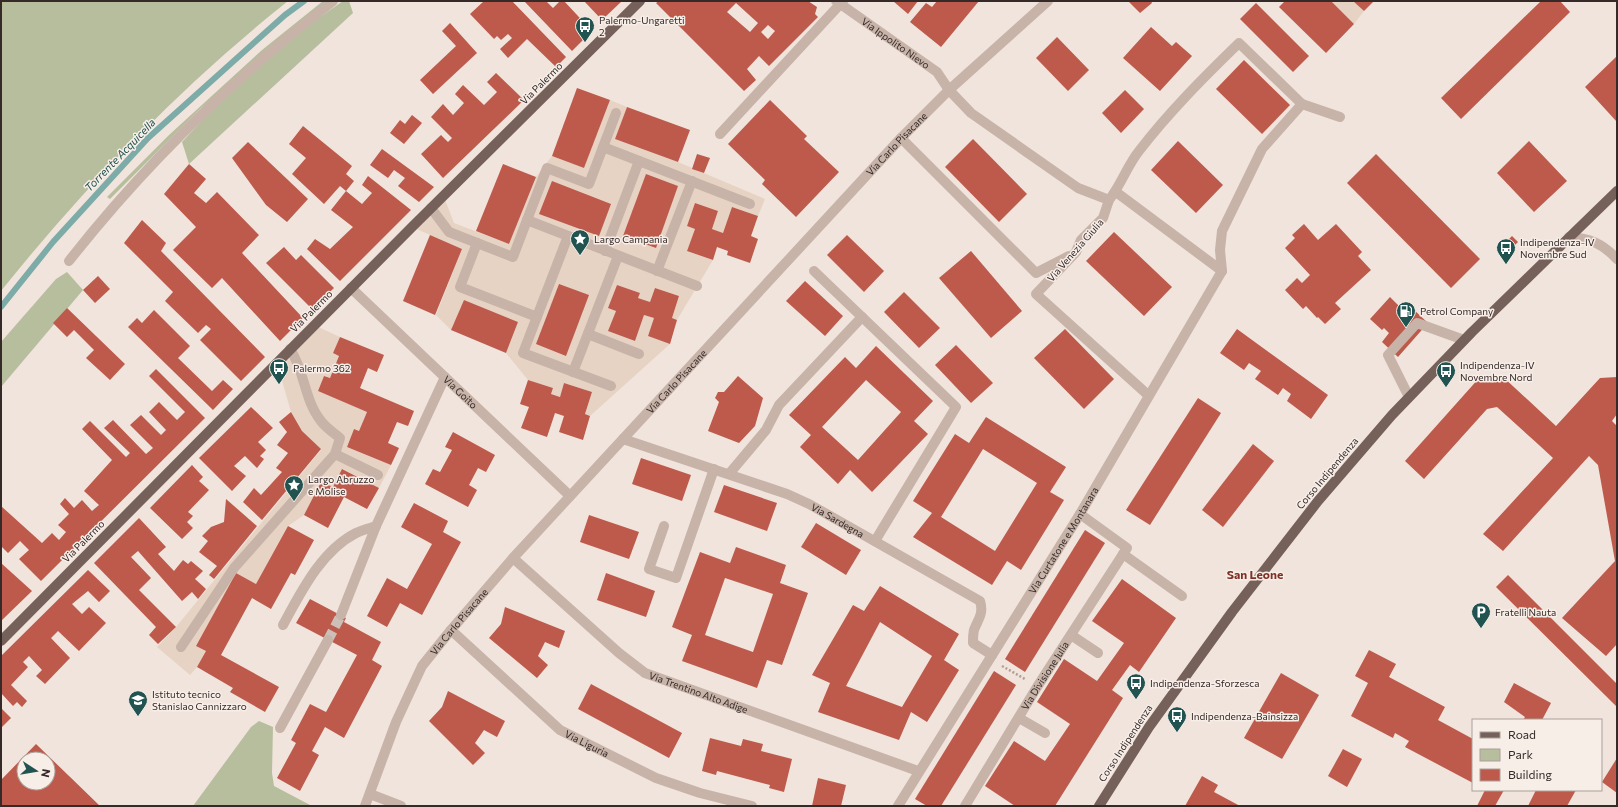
<svg xmlns="http://www.w3.org/2000/svg" width="1618" height="807" viewBox="0 0 1618 807" font-family="Commissioner,sans-serif">
  <rect width="100%" height="100%" fill="#f0e4dc"/>
  <g fill="#b7be9d">
    <path d="M1,1H288C181,86 86,185 1,291Z"/>
    <path d="M323,1H326L201,108L110,199L107,197L169,135L262,50Z"/>
    <path d="M343,1H349L353,13L189,164L182,142C230,90 284,41 343,1Z"/>
    <path d="M67,272L83,290L1,387V342L56,279Z"/>
    <path d="M259,721L273,727L272,773L274,786L312,806H193L251,727Z"/>
  </g>
  <g fill="#e7d3c4">
    <path d="M1331,1H1353L1364,11L1354,24Z"/>
    <path d="M610,100L627,107L615,139L678,162L765,199L758,216L732,207L723,233L712,229L718,211L695,203L687,226L695,229L687,251L713,260L677,320L672,318L679,296L655,288L650,302L638,298L640,293L617,285L609,308L616,311L609,331L635,341L644,315L654,318L648,336L670,344L590,416L585,414L592,392L564,383L560,397L551,394L553,388L528,380L506,353L518,322L464,300L451,330L436,315L462,249L412,227L444,197L454,223L509,244L536,177L552,156L584,168Z"/>
    <path d="M314,325L340,337L333,353L339,356L330,378L324,376L318,391L367,412L359,431L354,429L347,447L391,465L379,488L343,469L333,487L321,482L304,515L288,526L256,584L236,573L196,646L206,651L197,667L190,675L157,647L176,627L321,450L302,431L291,412L277,363Z"/>
  </g>
  <g fill="none" stroke-linecap="round" stroke-linejoin="round">
    <path stroke="#7daba7" stroke-width="6" d="M1,307L53,242L148,138L285,15L304,1"/>
  </g>
  <g fill="#bd5a4c" fill-rule="evenodd">
    <path d="M484,1H512L566,57L556,67L527,39L508,58L500,49L512,38L508,34L501,40L497,36L494,39L470,14Z"/>
    <path d="M524,1H546L553,8L560,1H564L592,31L572,51Z"/>
    <path d="M584,1H622L602,20Z"/>
    <path d="M659,1H808L817,7L815,14L818,17L769,66L759,56L747,69L756,80L744,91L656,3ZM736,3L758,23L750,32L727,12ZM768,25L775,31L768,39L761,32Z"/>
    <path d="M893,1H918L908,14Z"/>
    <path d="M937,1H979L941,47L910,22L926,3L932,7Z"/>
    <path d="M1128,1H1151L1152,3L1140,13Z"/>
    <path d="M1285,1H1331L1354,24L1326,53L1279,7Z"/>
    <path d="M1353,1H1374L1364,11Z"/>
    <path d="M1541,1H1560L1570,12L1461,119L1441,98Z"/>
    <path d="M1256,3L1309,56L1293,72L1240,19Z"/>
    <path d="M450,23L477,53L433,94L420,80L456,46L442,31Z"/>
    <path d="M1151,27L1172,46L1176,42L1192,56L1160,91L1123,58Z"/>
    <path d="M1057,37L1089,70L1068,91L1036,58Z"/>
    <path d="M1617,56V122L1585,87Z"/>
    <path d="M1244,60L1290,105L1262,134L1216,89Z"/>
    <path d="M496,73L524,100L443,178L421,154L441,135L448,142L452,138L431,117L443,104L453,115L464,103L455,94L463,85L484,105L497,92L487,82Z"/>
    <path d="M577,88L610,100L584,168L552,156Z"/>
    <path d="M1125,90L1144,109L1121,133L1102,113Z"/>
    <path d="M770,100L807,136L804,139L839,172L796,217L762,184L765,180L728,144Z"/>
    <path d="M627,107L690,130L678,162L615,139Z"/>
    <path d="M412,115L422,123L404,144L390,133L400,120L405,124Z"/>
    <path d="M303,126L352,166L346,174L354,181L346,191L362,204L372,193L362,185L368,176L411,210L340,281L307,249L315,239L330,249L353,227L331,210L346,191L340,186L324,204L292,174L306,158L289,144Z"/>
    <path d="M973,139L1027,194L999,222L945,167Z"/>
    <path d="M1178,141L1223,185L1196,213L1151,170Z"/>
    <path d="M1529,141L1567,181L1534,212L1497,173Z"/>
    <path d="M248,142L308,199L287,222L266,205L232,158Z"/>
    <path d="M382,149L434,187L419,202L398,186L405,178L394,170L388,178L370,165Z"/>
    <path d="M697,154L710,158L704,173L692,169Z"/>
    <path d="M1376,154L1480,259L1451,288L1347,183Z"/>
    <path d="M189,164L206,179L194,193L206,203L217,192L259,235L242,253L303,318L280,341L222,278L212,288L173,250L196,227L164,194Z"/>
    <path d="M503,164L536,177L509,244L476,231Z"/>
    <path d="M646,174L678,186L656,248L623,236Z"/>
    <path d="M552,181L611,204L599,236L539,214Z"/>
    <path d="M695,203L718,211L712,229L723,233L732,207L758,216L751,236L758,239L750,263L727,255L728,251L717,247L713,260L687,251L695,229L687,226Z"/>
    <path d="M142,220L166,243L161,251L265,357L241,381L200,340L211,329L206,325L198,333L165,301L173,292L124,243Z"/>
    <path d="M1304,224L1318,240L1336,224L1362,252L1358,256L1371,270L1335,303L1341,309L1325,324L1318,317L1317,318L1306,306L1303,309L1285,290L1297,278L1302,283L1310,275L1285,248L1295,238L1292,235Z"/>
    <path d="M1114,232L1172,287L1144,316L1086,261Z"/>
    <path d="M430,235L462,249L435,315L403,301Z"/>
    <path d="M847,235L884,271L864,292L827,255Z"/>
    <path d="M1512,236L1518,242L1505,255L1499,249Z"/>
    <path d="M284,247L296,260L301,255L334,288L312,309L266,263Z"/>
    <path d="M971,251L1022,311L991,338L939,278Z"/>
    <path d="M98,276L110,289L95,303L83,290Z"/>
    <path d="M805,281L843,316L825,336L786,301Z"/>
    <path d="M559,284L589,295L566,356L536,344Z"/>
    <path d="M617,285L640,293L638,298L650,302L655,288L679,296L672,318L677,320L670,344L648,336L654,318L644,315L635,341L608,331L616,311L608,308Z"/>
    <path d="M904,292L940,328L919,348L884,312Z"/>
    <path d="M1390,297L1402,309L1401,311L1406,316L1413,309L1428,323L1398,357L1382,342L1389,333L1384,328L1382,330L1370,319Z"/>
    <path d="M464,300L518,322L506,353L451,330Z"/>
    <path d="M67,308L125,364L110,380L86,358L94,350L74,330L67,337L53,323Z"/>
    <path d="M154,310L190,346L178,358L212,391L223,380L233,389L213,410L128,327L137,318L142,323Z"/>
    <path d="M1065,329L1114,379L1084,409L1034,358Z"/>
    <path d="M1237,329L1328,395L1311,419L1287,401L1291,394L1283,388L1278,395L1255,379L1261,371L1249,363L1244,370L1220,353Z"/>
    <path d="M340,337L384,355L377,372L368,368L360,388L414,411L408,426L397,422L388,443L399,448L391,465L347,447L354,429L359,431L367,412L318,391L324,376L330,378L339,356L333,353Z"/>
    <path d="M956,345L993,383L971,403L935,365Z"/>
    <path d="M876,346L933,401L914,421L928,434L872,492L850,470L838,484L800,447L811,435L789,415L845,357L856,368ZM866,380L901,412L858,460L822,427Z"/>
    <path d="M156,369L205,418L41,581L19,559L29,550L20,541L8,553L1,546V506L42,543L52,533L59,540L66,532L58,525L69,514L60,504L65,498L74,508L82,500L92,511L99,505L84,491L112,460L82,429L90,421L126,457L130,453L104,428L113,420L146,454L153,448L130,425L141,415L161,435L166,430L149,412L159,402L177,420L185,412L149,376Z"/>
    <path d="M738,376L763,398L755,426L739,443L708,431L719,402L715,398L718,392H724Z"/>
    <path d="M1502,376L1556,426L1600,378L1617,377V414L1612,421L1617,426V644L1606,656L1562,618L1615,561L1598,465L1589,456L1503,551L1483,534L1553,458L1539,445L1497,407L1487,409L1424,479L1405,461L1480,377Z"/>
    <path d="M528,380L553,388L551,394L560,397L564,383L592,392L585,414L590,416L583,440L559,432L564,416L555,413L547,437L521,428L529,407L520,404Z"/>
    <path d="M1198,398L1221,413L1150,525L1126,510Z"/>
    <path d="M251,407L273,428L258,442L266,450L260,456L264,459L257,468L245,456L234,466L246,476L232,491L199,458Z"/>
    <path d="M291,412L302,431L321,449L262,520L243,502L254,488L261,495L282,472L276,468L288,453L277,445L287,432L279,422Z"/>
    <path d="M986,417L1066,467L1050,492L1064,500L1021,570L1007,561L992,585L913,537L932,513L913,501L955,434L969,443ZM983,449L1037,483L995,551L941,517Z"/>
    <path d="M453,432L495,455L486,472L478,468L469,485L477,490L468,507L425,484L433,469L440,472L452,450L445,447Z"/>
    <path d="M1253,444L1274,461L1223,527L1202,510Z"/>
    <path d="M641,458L691,475L682,501L632,484Z"/>
    <path d="M192,465L203,477L199,481L209,490L188,512L193,516L187,522L193,528L182,539L150,508Z"/>
    <path d="M342,469L379,488L367,509L344,497L328,528L304,515L321,482L333,487Z"/>
    <path d="M724,485L777,503L767,531L714,512Z"/>
    <path d="M226,499L257,526L214,579L209,575L217,566L199,552L208,541L202,536L211,527L224,522Z"/>
    <path d="M414,503L448,521L443,532L461,542L422,615L400,603L387,627L367,616L387,578L407,589L432,544L401,527Z"/>
    <path d="M589,515L639,532L629,559L580,542Z"/>
    <path d="M139,518L166,547L158,554L174,571L183,560L188,564L191,561L203,571L195,579L206,589L198,599L192,592L182,601L138,551L131,557L151,578L139,590L176,627L158,644L149,635L156,627L94,563Z"/>
    <path d="M816,523L861,550L846,575L801,547Z"/>
    <path d="M288,526L314,540L295,575L291,573L271,609L252,598L221,655L279,687L265,712L230,692L233,688L197,667L206,651L196,646L236,573L256,584Z"/>
    <path d="M1085,530L1105,543L1025,672L1005,659Z"/>
    <path d="M736,547L786,565L780,583L808,593L782,665L767,660L757,688L682,661L692,635L672,627L700,552L730,563ZM725,578L773,594L753,652L705,635Z"/>
    <path d="M1,563L32,591L1,621Z"/>
    <path d="M88,570L110,591L99,602L88,591L72,604L82,614L89,607L106,623L79,651L58,631L51,638L70,658L45,684L36,676L42,670L29,656L23,662L28,667L11,685L27,701L22,707L17,702L13,706L1,693V656Z"/>
    <path d="M606,573L655,591L646,617L597,600Z"/>
    <path d="M1508,575L1617,684V707L1496,587Z"/>
    <path d="M1122,579L1176,618L1139,672L1130,665L1112,690L1123,698L1055,806H1015L985,786L1014,741L1045,761L1070,724L1037,702L1064,659L1097,681L1124,643L1092,621Z"/>
    <path d="M880,586L959,634L944,660L959,670L927,722L911,712L899,740L818,712L830,683L812,675L853,605L864,611ZM880,622L932,656L902,707L846,686Z"/>
    <path d="M310,599L346,618L344,622L381,642L372,660L382,666L344,738L325,727L312,751L319,755L300,791L277,778L296,743L291,740L310,704L326,712L357,655L296,623Z"/>
    <path d="M505,607L565,631L559,648L545,642L538,656L548,665L537,678L489,638L501,624Z"/>
    <path d="M1369,650L1396,664L1389,677L1445,707L1438,720L1473,739V783L1405,747L1409,741L1395,733L1393,738L1351,716L1368,683L1355,676Z"/>
    <path d="M994,671L1016,685L941,806H927L915,799Z"/>
    <path d="M1281,673L1319,695L1282,759L1244,738Z"/>
    <path d="M1514,683L1551,703L1542,720H1523L1525,717L1504,702Z"/>
    <path d="M591,684L682,733L669,758L578,709Z"/>
    <path d="M448,691L505,721L497,737L484,730L475,743L485,753L473,765L429,721L442,707Z"/>
    <path d="M1,708L11,718L1,728Z"/>
    <path d="M710,738L741,746L743,739L763,744L761,751L792,759L784,792L769,788L770,785L717,771L716,775L702,771Z"/>
    <path d="M36,744L100,806H1V780ZM24,759H48V783H24Z"/>
    <path d="M1343,749L1362,759L1347,787L1328,776Z"/>
    <path d="M1617,758V793L1602,782Z"/>
    <path d="M1202,776L1218,785L1214,792L1240,806H1185Z"/>
    <path d="M818,778L846,785L841,806H812Z"/>
    <path d="M1485,790H1504L1495,806H1477Z"/>
    <path d="M1536,790H1576L1567,806H1528Z"/>
  </g>
  <g fill="none" stroke-linecap="round" stroke-linejoin="round">
    <path stroke="#cbbfb8" stroke-width="10" stroke-dasharray="10 5" stroke-linecap="butt" d="M328,640L341,615"/>
    <path stroke="#b39d93" stroke-width="2.5" stroke-dasharray="2 2" stroke-linecap="butt" d="M1002,666L1025,679"/>
    <g stroke="#c7b3a8" stroke-width="10">
      <path id="s1" d="M836,1L937,72L949,90L971,113L1078,188L1109,200L1103,218L1081,240L1076,252L1036,294L1148,395"/>
      <path d="M720,134L843,1"/>
      <path d="M901,138L1036,273L1069,256"/>
      <path d="M603,147L750,204"/>
      <path d="M1116,192L1222,271"/>
      <path d="M1109,200C1121,185 1127,166 1139,151C1169,112 1204,77 1239,43L1302,104L1340,117"/>
      <path d="M431,208L449,232L513,257L527,220L697,286"/>
      <path d="M527,220L547,168L589,184L616,113"/>
      <path d="M568,236L523,353L611,386"/>
      <path d="M1569,237C1590,238 1603,244 1617,259"/>
      <path d="M477,243L460,287L537,317"/>
      <path d="M605,251L639,161"/>
      <path d="M69,261C146,163 235,77 333,1"/>
      <path d="M657,271L692,181"/>
      <path d="M814,271L956,407L875,541"/>
      <path d="M1222,271L1220,250L1222,231L1262,149L1302,104"/>
      <path id="s2" d="M351,288L570,496"/>
      <path d="M588,334L639,354"/>
      <path d="M573,372L618,256"/>
      <path d="M1409,397L1388,355L1417,323L1464,340"/>
      <path id="s3" d="M623,439L787,494L809,504L980,601C984,614 978,619 974,630C973,634 973,639 973,643L992,655"/>
      <path d="M335,454L378,475"/>
      <path d="M729,474L766,430L779,405L862,317"/>
      <path d="M664,526L649,569L676,578L714,469"/>
      <path d="M1123,554L1182,596"/>
      <path id="s4" d="M513,558L619,653L645,673L918,771"/>
      <path d="M341,615L376,526L445,377"/>
      <path d="M283,625C301,592 321,551 356,533C362,530 370,528 376,526"/>
      <path id="s5" d="M451,630L560,730L656,778L700,793L752,806"/>
      <path d="M1071,635L1098,653"/>
      <path d="M181,647L234,568L335,454L340,438C334,433 326,428 321,421C304,400 305,371 290,349"/>
      <path d="M1019,718L1045,733"/>
      <path d="M280,728L328,640"/>
      <path d="M370,794L401,806"/>
      <path id="s6" d="M365,806L396,722L422,666L451,630L513,558L901,138L949,90L1048,1"/>
      <path id="s7" d="M898,806L1080,514L1222,271"/>
      <path id="s8" d="M965,806L1037,687L1127,548L1080,514"/>
    </g>
    <g stroke="#75605a" stroke-width="10">
      <path d="M1,641L412,227L640,1"/>
      <path d="M1099,806L1149,727L1232,612L1318,501L1392,415L1472,332L1617,191"/>
    </g>
  </g>
  <defs>
    <symbol id="bus-pin" viewBox="-11 -11 22 30"><path d="M0 17L-7.5 6A9.5 9.5 0 1 1 7.5 6Z" fill="#215350" stroke="#f8eee8"/><path d="M-5-6H5V4H4V6H2V4H-2V6H-4V4H-5ZM-3.5-4V0h7V-4ZM-3.5 1.2v1.5H-2V1.2ZM2 1.2v1.5H3.5V1.2Z" fill="#fff"/></symbol>
    <symbol id="sight-pin" viewBox="-11 -11 22 30"><path d="M0 17L-7.5 6A9.5 9.5 0 1 1 7.5 6Z" fill="#215350" stroke="#f8eee8"/><path d="M0-6L1.8-2.2L6-1.7L2.9 1.2L3.7 5.4L0 3.3L-3.7 5.4L-2.9 1.2L-6-1.7L-1.8-2.2Z" fill="#fff"/></symbol>
    <symbol id="fuel-pin" viewBox="-11 -11 22 30"><path d="M0 17L-7.5 6A9.5 9.5 0 1 1 7.5 6Z" fill="#215350" stroke="#f8eee8"/><path d="M-5.5-6h7V0h2V4h1.3V-2.5L3-4.5l.8-.8L6-3V5H2.5V1h-1V6h-7ZM-4.2-4.7v3.2H.2V-4.7Z" fill="#fff"/></symbol>
    <symbol id="parking-pin" viewBox="-11 -11 22 30"><path d="M0 17L-7.5 6A9.5 9.5 0 1 1 7.5 6Z" fill="#215350" stroke="#f8eee8"/><path d="M-3.5-5.5H1a3.5 3.5 0 0 1 0 7H-1V5.5H-3.5ZM-1-3.4V-.6H.8a1.4 1.4 0 0 0 0-2.8Z" fill="#fff"/></symbol>
    <symbol id="school-pin" viewBox="-11 -11 22 30"><path d="M0 17L-7.5 6A9.5 9.5 0 1 1 7.5 6Z" fill="#215350" stroke="#f8eee8"/><path d="M0-5L7-2L0 1L-7-2ZM-4 1L0 2.5L4 1V4Q0 6-4 4Z" fill="#fff"/></symbol>
  </defs>
  <g fill-rule="evenodd">
    <use href="#bus-pin" x="574" y="15" width="22" height="30"/>
    <use href="#sight-pin" x="569" y="228" width="22" height="30"/>
    <use href="#bus-pin" x="1495" y="237" width="22" height="30"/>
    <use href="#fuel-pin" x="1395" y="300" width="22" height="30"/>
    <use href="#bus-pin" x="268" y="357" width="22" height="30"/>
    <use href="#bus-pin" x="1435" y="360" width="22" height="30"/>
    <use href="#sight-pin" x="283" y="474" width="22" height="30"/>
    <use href="#parking-pin" x="1470" y="601" width="22" height="30"/>
    <use href="#bus-pin" x="1125" y="672" width="22" height="30"/>
    <use href="#school-pin" x="127" y="689" width="22" height="30"/>
    <use href="#bus-pin" x="1166" y="705" width="22" height="30"/>
  </g>
  <g text-anchor="middle" stroke-width="3" stroke-linejoin="round" paint-order="stroke">
    <g font-size="10" fill="#352a28" stroke="#f8eee8" text-anchor="start">
      <text x="599" y="24">Palermo-Ungaretti<tspan x="599" dy="12">2</tspan></text>
      <text x="594" y="243">Largo Campania</text>
      <text x="1520" y="246">Indipendenza-IV<tspan x="1520" dy="12">Novembre Sud</tspan></text>
      <text x="1420" y="315">Petrol Company</text>
      <text x="1460" y="369">Indipendenza-IV<tspan x="1460" dy="12">Novembre Nord</tspan></text>
      <text x="293" y="372">Palermo 362</text>
      <text x="308" y="483">Largo Abruzzo<tspan x="308" dy="12">e Molise</tspan></text>
      <text x="1495" y="616">Fratelli Nauta</text>
      <text x="1150" y="687">Indipendenza-Sforzesca</text>
      <text x="152" y="698">Istituto tecnico<tspan x="152" dy="12">Stanislao Cannizzaro</tspan></text>
      <text x="1191" y="720">Indipendenza-Bainsizza</text>
    </g>
    <g font-size="10" fill="#352a28" stroke="#f8eee8">
      <text dy="4" stroke="none"><textPath href="#s1" startOffset="73">Via Ippolito Nievo</textPath></text>
      <text transform="translate(541 83) rotate(-45)" y="4">Via Palermo</text>
      <text dy="4" stroke="none"><textPath href="#s6" startOffset="857">Via Carlo Pisacane</textPath></text>
      <text transform="translate(1075 250) rotate(-49)" y="4">Via Venezia Giulia</text>
      <text transform="translate(311 311) rotate(-45)" y="4">Via Palermo</text>
      <text dy="4" stroke="none"><textPath href="#s6" startOffset="533">Via Carlo Pisacane</textPath></text>
      <text dy="4" stroke="none"><textPath href="#s2" startOffset="151">Via Goito</textPath></text>
      <text transform="translate(1327 473) rotate(-50)" y="4">Corso Indipendenza</text>
      <text dy="4" stroke="none"><textPath href="#s3" startOffset="230">Via Sardegna</textPath></text>
      <text dy="4" stroke="none"><textPath href="#s7" startOffset="313">Via Curtatone e Montanara</textPath></text>
      <text transform="translate(83 541) rotate(-45)" y="4">Via Palermo</text>
      <text dy="4" stroke="none"><textPath href="#s6" startOffset="209">Via Carlo Pisacane</textPath></text>
      <text dy="4" stroke="none"><textPath href="#s8" startOffset="153">Via Divisione Julia</textPath></text>
      <text dy="4" stroke="none"><textPath href="#s4" startOffset="232">Via Trentino Alto Adige</textPath></text>
      <text dy="4" stroke="none"><textPath href="#s5" startOffset="178">Via Liguria</textPath></text>
      <text transform="translate(1125 743) rotate(-57)" y="4">Corso Indipendenza</text>
    </g>
    <g font-size="11" font-style="italic" fill="#215350" stroke="#f8eee8">
      <text transform="translate(120 155) rotate(-46)" y="4">Torrente Acquicella</text>
    </g>
    <g font-size="12" font-weight="bold" fill="#7e3127" stroke="#f8eee8">
      <text x="1255" y="579">San Leone</text>
    </g>
  </g>
  <rect width="1618" height="807" fill="none" stroke="#352a28" stroke-width="4"/>
  <rect x="1472" y="719" width="130" height="72" fill="#f8eee8" stroke="#aaa09b"/>
  <rect x="1480" y="732" width="20" height="6" fill="#75605a" stroke="#aaa09b"/>
  <text x="1508" y="739" font-size="12" fill="#352a28">Road</text>
  <rect x="1480" y="749" width="20" height="12" fill="#b7be9d" stroke="#aaa09b"/>
  <text x="1508" y="759" font-size="12" fill="#352a28">Park</text>
  <rect x="1480" y="769" width="20" height="12" fill="#bd5a4c" stroke="#aaa09b"/>
  <text x="1508" y="779" font-size="12" fill="#352a28">Building</text>
  <g transform="translate(36 771) rotate(102)"><circle r="19" fill="#f8eee8" stroke="#aaa09b"/>
  <path d="M0-3L7 15L0 10L-7 15Z" fill="#215350"/>
  <text y="-6" font-size="11" font-weight="bold" text-anchor="middle" fill="#352a28">N</text>
  </g>
</svg>
